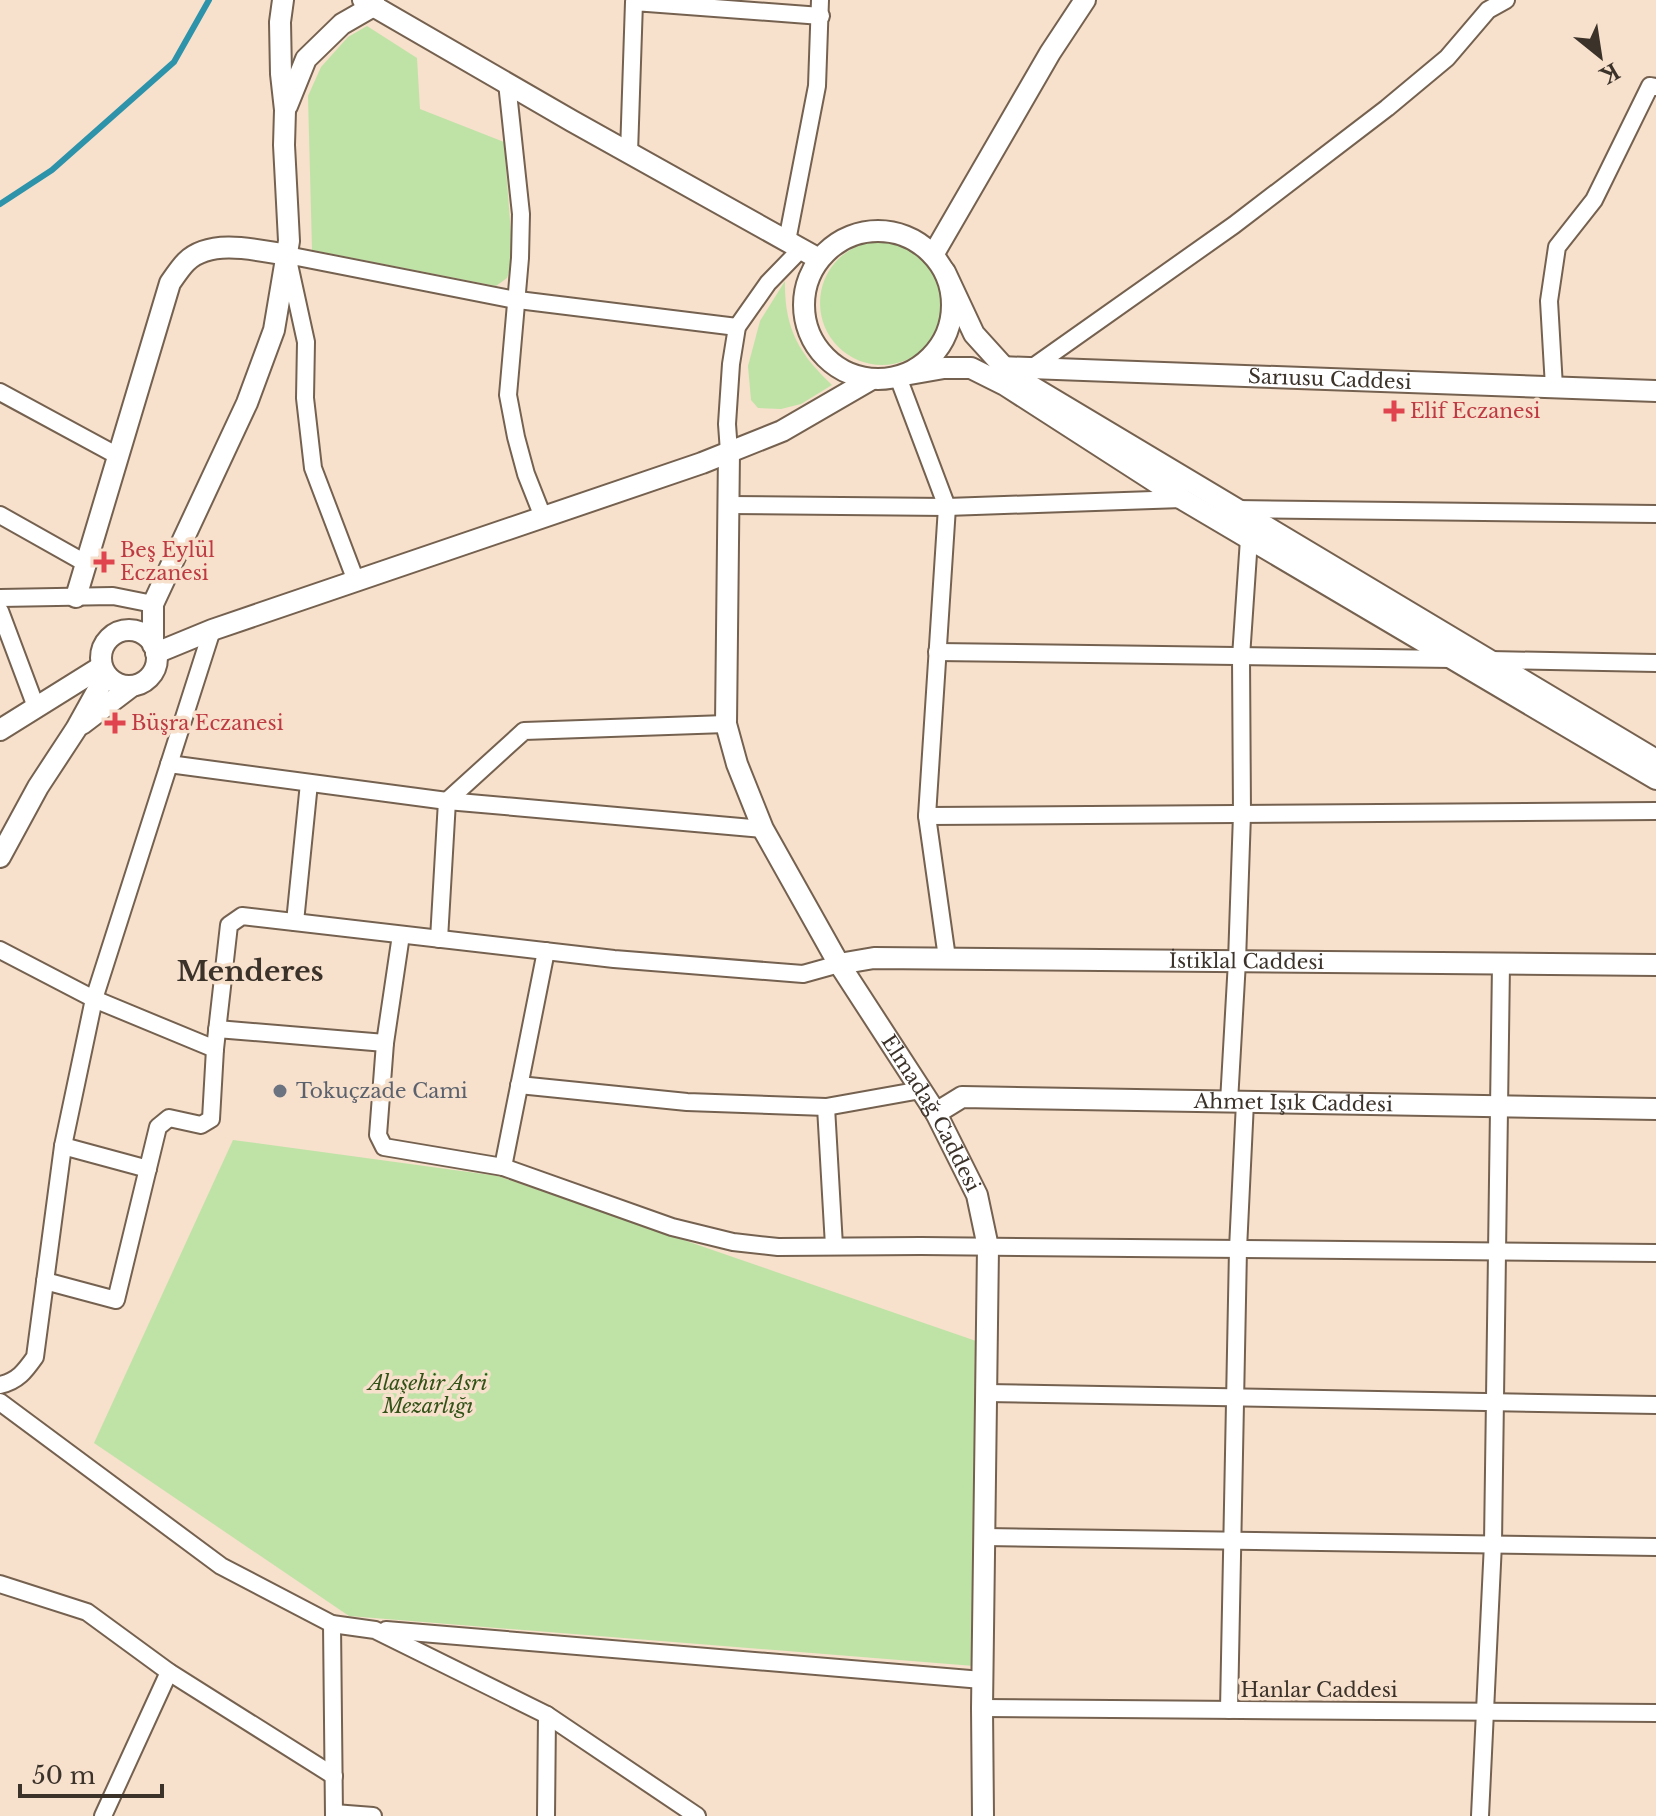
<svg xmlns="http://www.w3.org/2000/svg" width="1656" height="1816" viewBox="0 0 1656 1816" font-family="'Libre Baskerville',serif">
  <rect width="100%" height="100%" fill="#f7e0cc"/>
  <g fill="#bfe3a7">
    <path d="M367,26L417,58L420,109L504,142L513,260L507,278L496,286L312,250L308,96L321,67L348,37Z"/>
    <circle cx="882" cy="303" r="62"/>
    <path d="M785,281C784,328 799,354 832,385L801,404L781,409L758,408L751,400L748,366L760,321Z"/>
    <path d="M233,1140L498,1176L979,1342L974,1666L349,1616L94,1443Z"/>
  </g>
  <g fill="none" stroke-linecap="round" stroke-linejoin="round">
    <path stroke="#2c93aa" stroke-width="6" d="M0,204L52,170L174,62L209,0"/>
    <defs>
      <g id="minor">
        <path d="M507,83L521,214L520,258L508,395L516,437L526,474L543,517"/>
        <path d="M629,153L634,2L821,16"/>
        <path d="M787,241L817,86L820,0"/>
        <path d="M1033,367L1234,225L1387,108L1447,58L1488,10L1506,0"/>
        <path d="M898,377L947,507L927,816L947,958"/>
        <path d="M1554,387L1549,301L1557,247L1594,200L1650,86L1656,87"/>
        <path d="M0,392L118,456"/>
        <path d="M729,452L727,424L731,364L737,327L768,283L801,249"/>
        <path d="M728,505L947,507L1182,499"/>
        <path d="M1235,509L1656,514"/>
        <path d="M0,515L87,564"/>
        <path d="M356,581L313,468L305,398L306,342L287,255L510,299L737,327"/>
        <path d="M0,598L113,596L153,604"/>
        <path d="M0,611L36,707"/>
        <path d="M937,652L1452,659"/>
        <path d="M1490,660L1656,663"/>
        <path d="M169,764L447,801L763,829"/>
        <path d="M927,816L1656,811"/>
        <path d="M295,922L309,783"/>
        <path d="M401,935L385,1043L378,1135L384,1147L503,1167L672,1227L733,1242L778,1247L921,1246L1656,1253"/>
        <path d="M439,939L447,801L524,731L726,724"/>
        <path d="M0,950L94,999L215,1049"/>
        <path d="M217,1029L385,1043"/>
        <path d="M519,1085L687,1102L826,1107L921,1090"/>
        <path d="M1229,1102L1237,961L1242,814L1241,657L1249,539"/>
        <path d="M826,1107L834,1246"/>
        <path d="M63,1146L148,1169"/>
        <path d="M503,1167L546,951"/>
        <path d="M45,1281L116,1300L158,1127L169,1118L201,1125L211,1119L215,1049L229,925L242,916L614,959L803,974L839,964"/>
        <path d="M0,1385C18,1381 25,1371 35,1357L63,1146L94,999L212,630"/>
        <path d="M986,1393L1656,1405"/>
        <path d="M0,1402L221,1566L332,1624L375,1630L547,1715L697,1816"/>
        <path d="M984,1537L1656,1547"/>
        <path d="M0,1584L87,1612L169,1672L334,1776"/>
        <path d="M332,1624L334,1816"/>
        <path d="M386,1630L982,1680"/>
        <path d="M982,1708L1656,1713"/>
        <path d="M1229,1710L1238,1249L1245,1102"/>
        <path d="M334,1813L373,1816"/>
        <path d="M103,1816L169,1672"/>
        <path d="M546,1816L547,1715"/>
        <path d="M1480,1816L1493,1543L1501,964"/>
      </g>
      <g id="tertiary">
        <path d="M363,0L572,121L819,259"/>
        <path d="M287,106L306,59L342,24L375,5"/>
        <circle cx="878" cy="305" r="74"/>
        <path d="M933,255L1050,53L1085,0"/>
        <path d="M945,272L974,334L1003,366L1021,380L1656,760"/>
        <path id="s1" d="M1000,367L1656,391"/>
        <path d="M904,375L944,368H971L1005,385L1182,499L1656,779"/>
        <path id="s2" d="M729,452L726,724L737,764L763,829L836,959L936,1113L977,1195L988,1247L982,1708L983,1816"/>
        <path d="M76,597L170,283C175,276 180,268 186,262C210,238 257,250 287,255"/>
        <circle cx="129" cy="658" r="28"/>
        <path d="M153,645V604L247,403L274,330L289,241L284,145L285,110L281,74L280,22L283,0"/>
        <path d="M156,653L212,630L702,463L782,431L870,380"/>
        <path d="M82,724L132,686"/>
        <path d="M0,730L101,667"/>
        <path d="M0,857L38,787L76,729L106,675"/>
        <path id="s3" d="M839,964L874,958L1656,965"/>
        <path id="s4" d="M936,1113L962,1097L1656,1109"/>
      </g>
    </defs>
    <use href="#minor" stroke="#75614f" stroke-width="20"/>
    <use href="#tertiary" stroke="#75614f" stroke-width="24"/>
    <use href="#minor" stroke="#fff" stroke-width="16"/>
    <use href="#tertiary" stroke="#fff" stroke-width="20"/>
  </g>
  <g fill="#e0444e" stroke="#f7e0cc" stroke-width="3">
    <path d="M1390 399h8v8h8v8h-8v8h-8v-8h-8v-8h8z"/>
    <path d="M100 550h8v8h8v8h-8v8h-8v-8h-8v-8h8z"/>
    <path d="M111 711h8v8h8v8h-8v8h-8v-8h-8v-8h8z"/>
  </g>
  <circle fill="#6b7280" stroke="#f7e0cc" stroke-width="3" cx="280" cy="1091" r="8"/>
  <g text-anchor="middle" stroke-width="7" stroke-linejoin="round" paint-order="stroke">
    <g font-size="20" fill="#3b322a" stroke="#f7e0cc">
      <text dy="7" stroke="none"><textPath href="#s1" startOffset="330">Sarıusu Caddesi</textPath></text>
      <text dy="7" stroke="none"><textPath href="#s3" startOffset="408">İstiklal Caddesi</textPath></text>
      <text dy="7" stroke="none"><textPath href="#s4" startOffset="362">Ahmet Işık Caddesi</textPath></text>
      <text dy="7" stroke="none"><textPath href="#s2" startOffset="714">Elmadağ Caddesi</textPath></text>
      <text x="1319" y="1697">Hanlar Caddesi</text>
    </g>
    <g font-size="20" fill="#be3a42" stroke="#f7e0cc" text-anchor="start">
      <text x="1410" y="418">Elif Eczanesi</text>
      <text x="120" y="557">Beş Eylül<tspan x="120" dy="23">Eczanesi</tspan></text>
      <text x="131" y="730">Büşra Eczanesi</text>
    </g>
    <g font-size="20" fill="#5b616d" stroke="#f7e0cc" text-anchor="start">
      <text x="296" y="1098">Tokuçzade Cami</text>
    </g>
    <g font-size="20" font-style="italic" fill="#325217" stroke="#f7e0cc">
      <text x="428" y="1390">Alaşehir Asri<tspan x="428" dy="23">Mezarlığı</tspan></text>
    </g>
    <g font-size="28" font-weight="bold" fill="#3b322a" stroke="#f7e0cc">
      <text x="250" y="981">Menderes</text>
    </g>
  </g>
  <g transform="translate(1600 56) rotate(150)" stroke="#f7e0cc" stroke-width="6" paint-order="stroke">
  <path d="M0-6L14 30L0 20L-14 30Z" fill="#3b322a"/>
  <text y="-12" font-size="22" font-weight="bold" text-anchor="middle" fill="#3b322a">K</text>
  </g>
  <path d="M20 1784v12h142v-12" fill="none" stroke="#3b322a" stroke-width="4"/>
  <text x="32" y="1784" font-size="24" fill="#3b322a" stroke="#f7e0cc" stroke-width="6" paint-order="stroke">50 m</text>
</svg>
